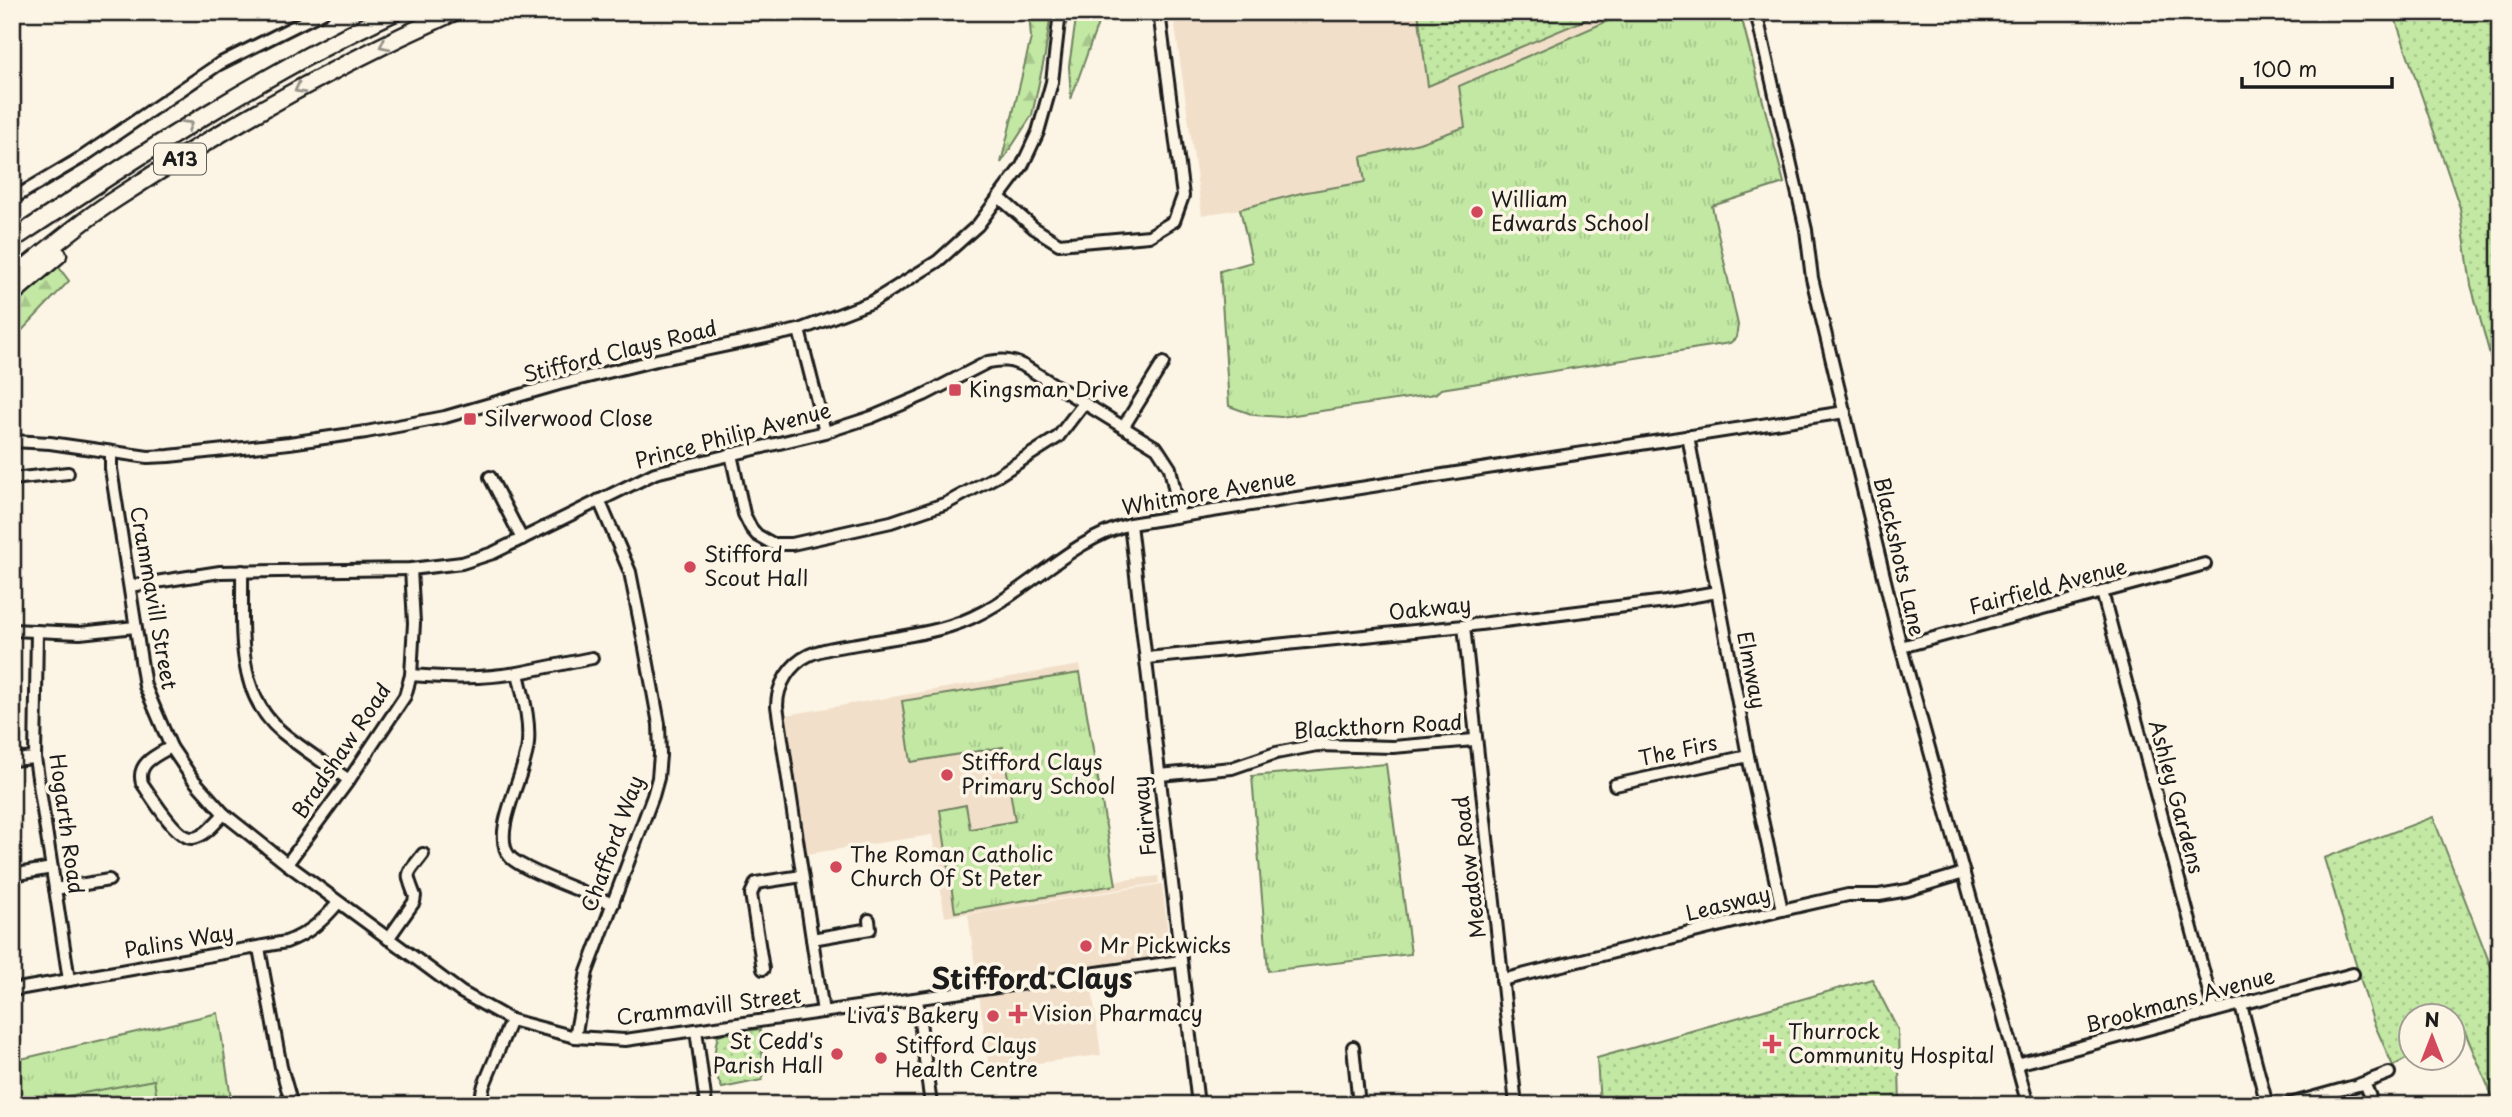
<svg xmlns="http://www.w3.org/2000/svg" width="2512" height="1117" viewBox="0 0 2512 1117" font-family="'Playpen Sans',sans-serif">
  <defs>
    <pattern id="grass-dots" width="8" height="8" patternUnits="userSpaceOnUse" patternTransform="scale(1.75)"><rect width="8" height="8" fill="#c2e8a3"/><path d="M2 2h.1M6 6h.1" fill="none" stroke="#a6c68c" stroke-width="1.8" stroke-linecap="round"/></pattern>
    <pattern id="forest-firs" width="22" height="20" patternUnits="userSpaceOnUse" patternTransform="scale(1.75)"><rect width="22" height="20" fill="#c2e8a3"/><path d="M5 1l3.5 6h-7zM16 11l3.5 6h-7z" fill="#a6c68c"/></pattern>
    <pattern id="park-tufts" width="24" height="20" patternUnits="userSpaceOnUse" patternTransform="scale(1.75)"><rect width="24" height="20" fill="#c2e8a3"/><path d="M3 7l-1-3M5 7V3M7 7l1-3M15 17l-1-3M17 17v-4M19 17l1-3" fill="none" stroke="#a6c68c"/></pattern>
  </defs>
  <rect width="100%" height="100%" fill="#fcf5e5"/>
  <filter id="ink" filterUnits="userSpaceOnUse"><feTurbulence type="fractalNoise" baseFrequency=".0143" numOctaves="2"/><feDisplacementMap in="SourceGraphic" scale="14" xChannelSelector="R" yChannelSelector="G"/><feConvolveMatrix kernelMatrix="1 2 1 2 8 2 1 2 1" color-interpolation-filters="sRGB"/></filter>
  <g filter="url(#ink)">
    <g fill="#f2dfca">
      <path d="M1173,12H1418L1429,85L1604,12H1742L1784,183L1712,206L1738,325L1736,338L1730,343L1441,389L1435,394L1281,417L1254,415L1229,406L1220,271L1252,262L1240,209L1202,215Z"/>
      <path d="M1080,665L1115,881L1158,876L1159,883L945,917L932,835L807,854L786,715Z"/>
      <path d="M1162,884L1172,968L1091,980L1101,1055L989,1069L968,914Z"/>
    </g>
    <g fill="url(#grass-dots)" stroke="#6f8260" stroke-width="2">
      <path d="M1418,12H1604L1428,86Z"/>
      <path d="M2393,12H2500V392L2471,285L2460,208Z"/>
      <path d="M2433,817L2500,990V1100L2496,1105L2465,1032L2453,1037L2452,1016H2410V1057L2393,1066L2373,1021L2324,858Z"/>
      <path d="M1872,979L1898,1030L1900,1105H1600L1597,1058Z"/>
      <path d="M760,1029L764,1074L762,1080L722,1088C712,1069 713,1055 718,1035Z"/>
    </g>
    <g fill="url(#forest-firs)" stroke="#6f8260" stroke-width="2">
      <path d="M1029,12H1051L1045,55L1032,115L1001,163L1031,38Z"/>
      <path d="M1077,12H1102L1071,99L1069,66Z"/>
      <path d="M58,266L69,281L12,341V307Z"/>
    </g>
    <g fill="url(#park-tufts)" stroke="#6f8260" stroke-width="2">
      <path d="M1628,12H1740L1784,183L1712,206L1738,325L1736,338L1730,343L1441,389L1435,394L1281,417L1254,415L1229,406L1220,271L1252,262L1240,209L1301,193L1365,182L1361,157L1419,143L1465,127L1459,86Z"/>
      <path d="M1080,673L1116,885L955,912L940,810L966,805L970,829L1015,821L1003,747L911,762L902,701Z"/>
      <path d="M1386,764L1411,954L1268,971L1252,776Z"/>
      <path d="M218,1013L232,1105H12V1061Z"/>
    </g>
    <path fill="#c2e8a3" stroke="#6f8260" stroke-width="2" d="M154,1080L158,1105H68L67,1096Z"/>
    <g fill="none" stroke-linecap="round" stroke-linejoin="round">
      <defs>
        <g id="minor">
          <path d="M1756,12L1806,230L1812,278L1901,647L2028,1105"/>
          <path d="M1000,198L1034,228L1059,244L1149,236L1174,221L1183,196L1159,12"/>
          <path d="M12,199L81,158L219,64L323,12"/>
          <path d="M799,330L825,432"/>
          <path d="M1124,426L1163,363"/>
          <path d="M1688,436L1748,756L1782,910"/>
          <path d="M12,441L50,443L148,457L169,456L289,443L366,432L445,417L559,384L657,360L799,330L872,302L938,261L978,225L1022,166L1038,132L1052,82L1060,12"/>
          <path d="M111,453V469L145,686L171,747L192,778L224,814L287,864L430,969L461,992L511,1020L575,1037L625,1040L1181,961"/>
          <path d="M731,454L744,514L751,528L757,535L773,544H792L891,522L947,503L997,476L1058,437L1084,403"/>
          <path d="M490,477L522,539"/>
          <path d="M12,479L68,473"/>
          <path d="M1130,524L1198,1105"/>
          <path d="M242,571C243,628 234,693 283,733C304,750 327,765 349,780"/>
          <path d="M130,586L220,572L411,569L462,563L493,553L655,473L829,431L872,417L924,395L988,362C1002,359 1011,360 1024,366L1157,448L1170,468L1180,516"/>
          <path d="M2102,592L2214,1011"/>
          <path d="M1464,626L1516,1105"/>
          <path d="M12,630L80,633L135,627"/>
          <path d="M37,631L35,758L69,980"/>
          <path d="M1901,647L2205,564"/>
          <path d="M1147,658L1464,626L1666,601L1717,592"/>
          <path d="M518,673L592,658"/>
          <path d="M411,675C448,678 481,679 518,673C523,696 530,719 528,743C527,772 489,833 510,857C523,871 592,895 613,904"/>
          <path d="M171,747C157,755 136,763 142,783C151,796 177,840 193,838C206,836 215,823 224,814"/>
          <path d="M12,760L35,758"/>
          <path d="M1160,775L1232,768L1276,753L1317,745L1393,747L1474,740"/>
          <path d="M1615,785L1748,756"/>
          <path d="M287,864L349,780L405,696L411,675L414,623L411,569"/>
          <path d="M12,875L52,868"/>
          <path d="M55,889L109,880"/>
          <path d="M388,939L414,902L415,896C405,870 406,877 423,854"/>
          <path d="M812,939L870,929L869,920"/>
          <path d="M259,948L281,1067L292,1105"/>
          <path d="M763,969L751,894L756,883L802,876"/>
          <path d="M1502,980L1782,910L1848,895H1879L1908,890L1964,873"/>
          <path d="M12,990L286,942C308,934 323,921 338,903"/>
          <path d="M917,999L931,1105"/>
          <path d="M2241,1005L2267,1105"/>
          <path d="M823,1012L777,706C777,685 790,664 809,655C822,649 837,647 851,645C884,639 918,636 950,626C1018,605 1062,542 1130,524L1845,412"/>
          <path d="M696,1030L706,1105"/>
          <path d="M575,1037L587,972L653,796L658,778L660,755L659,724L645,648L630,572L599,500"/>
          <path d="M1353,1047L1359,1105"/>
          <path d="M2017,1064L2353,974"/>
          <path d="M2364,1083L2370,1097"/>
          <path d="M479,1105L484,1085L511,1020"/>
          <path d="M2286,1105L2358,1085L2389,1073"/>
        </g>
        <g id="highway">
          <path d="M12,240C136,158 260,75 395,12"/>
          <path d="M12,278C46,252 78,223 114,200C222,129 336,65 454,12"/>
          <path d="M12,294L58,255"/>
        </g>
      </defs>
      <use href="#minor" stroke="#1c1c1c" stroke-width="16"/>
      <use href="#highway" stroke="#1c1c1c" stroke-width="21"/>
      <use href="#minor" stroke="#fcf5e5" stroke-width="10"/>
      <use href="#highway" stroke="#fcf5e5" stroke-width="16"/>
    </g>
    <defs><path id="oneway-chevron" d="M-2-3.5L2.5 0L-2 3.5" fill="none" stroke-width="1.6" stroke-linecap="round" stroke-linejoin="round" transform="scale(1.75)"/></defs>
    <g stroke="#97938b">
      <use href="#oneway-chevron" transform="translate(384 45) rotate(153)"/>
      <use href="#oneway-chevron" transform="translate(299 89) rotate(151)"/>
      <use href="#oneway-chevron" transform="translate(188 125) rotate(-31)"/>
    </g>
  </g>
  <g fill="#d1495b" stroke="#fcf5e5" stroke-width="2.5">
    <circle cx="1477" cy="212" r="7"/>
    <rect x="948" y="383" width="14" height="14" rx="3.5"/>
    <rect x="463" y="412" width="14" height="14" rx="3.5"/>
    <circle cx="690" cy="567" r="7"/>
    <circle cx="947" cy="775" r="7"/>
    <circle cx="836" cy="867" r="7"/>
    <circle cx="1086" cy="946" r="7"/>
    <path d="M1014.5 1003.5h7v7h7v7h-7v7h-7v-7h-7v-7h7z"/>
    <circle cx="993" cy="1016" r="7"/>
    <path d="M1768.5 1033.5h7v7h7v7h-7v7h-7v-7h-7v-7h7z"/>
    <circle cx="837" cy="1054" r="7"/>
    <circle cx="881" cy="1058" r="7"/>
  </g>
  <g text-anchor="middle" stroke-width="7" stroke-linejoin="round" paint-order="stroke">
    <rect fill="#fcf5e5" stroke="#5f5d58" stroke-width="2" x="154" y="143.5" width="52" height="31" rx="5"/>
    <g font-size="19" font-weight="bold" fill="#1c1c1c">
      <text x="180" y="166">A13</text>
    </g>
    <g font-size="21" fill="#1c1c1c" stroke="#fcf5e5" text-anchor="start">
      <text x="1491" y="207">William<tspan x="1491" dy="24">Edwards School</tspan></text>
      <text x="969" y="397">Kingsman Drive</text>
      <text x="484" y="426">Silverwood Close</text>
      <text x="704" y="562">Stifford<tspan x="704" dy="24">Scout Hall</tspan></text>
      <text x="961" y="770">Stifford Clays<tspan x="961" dy="24">Primary School</tspan></text>
      <text x="850" y="862">The Roman Catholic<tspan x="850" dy="24">Church Of St Peter</tspan></text>
      <text x="1100" y="953">Mr Pickwicks</text>
      <text x="1032" y="1021">Vision Pharmacy</text>
      <text x="979" y="1023" text-anchor="end">Liva's Bakery</text>
      <text x="1788" y="1039">Thurrock<tspan x="1788" dy="24">Community Hospital</tspan></text>
      <text x="823" y="1049" text-anchor="end">St Cedd's<tspan x="823" dy="24">Parish Hall</tspan></text>
      <text x="895" y="1053">Stifford Clays<tspan x="895" dy="24">Health Centre</tspan></text>
    </g>
    <g font-size="21" fill="#1c1c1c" stroke="#fcf5e5">
      <text transform="translate(620 352) rotate(-14)" y="7">Stifford Clays Road</text>
      <text transform="translate(733 436) rotate(-15)" y="7">Prince Philip Avenue</text>
      <text transform="translate(1209 493) rotate(-10)" y="7">Whitmore Avenue</text>
      <text transform="translate(1899 557) rotate(77)" y="7">Blackshots Lane</text>
      <text transform="translate(2048 587) rotate(-15)" y="7">Fairfield Avenue</text>
      <text transform="translate(153 598) rotate(80)" y="7">Crammavill Street</text>
      <text transform="translate(1430 609) rotate(-6)" y="7">Oakway</text>
      <text transform="translate(1751 670) rotate(79)" y="7">Elmway</text>
      <text transform="translate(1378 727) rotate(-3)" y="7">Blackthorn Road</text>
      <text transform="translate(342 751) rotate(-56)" y="7">Bradshaw Road</text>
      <text transform="translate(1678 751) rotate(-12)" y="7">The Firs</text>
      <text transform="translate(2176 797) rotate(75)" y="7">Ashley Gardens</text>
      <text transform="translate(1145 816) rotate(-96)" y="7">Fairway</text>
      <text transform="translate(66 824) rotate(82)" y="7">Hogarth Road</text>
      <text transform="translate(613 844) rotate(-70)" y="7">Chafford Way</text>
      <text transform="translate(1470 867) rotate(-97)" y="7">Meadow Road</text>
      <text transform="translate(1728 904) rotate(-14)" y="7">Leasway</text>
      <text transform="translate(179 942) rotate(-10)" y="7">Palins Way</text>
      <text transform="translate(2180 1001) rotate(-15)" y="7">Brookmans Avenue</text>
      <text transform="translate(709 1007) rotate(-7)" y="7">Crammavill Street</text>
    </g>
    <g font-size="28" font-weight="bold" fill="#1c1c1c" stroke="#fcf5e5">
      <text x="1032" y="989">Stifford Clays</text>
    </g>
  </g>
  <rect width="2512" height="1117" fill="none" stroke="#fcf5e5" stroke-width="42"/>
  <rect x="21" y="21" width="2470" height="1075" fill="none" stroke="#1c1c1c" stroke-width="2.5" filter="url(#ink)"/>
  <g transform="translate(2432 1037)"><circle r="33" fill="#fcf5e5" stroke="#a29e95" stroke-width="2"/>
  <path d="M0-5L12 26L0 18L-12 26Z" fill="#d1495b"/>
  <text y="-10" font-size="19" font-weight="bold" text-anchor="middle" fill="#1c1c1c">N</text>
  </g>
  <path d="M2242 77v10h150v-10" fill="none" stroke="#1c1c1c" stroke-width="3.5"/>
  <text x="2253" y="77" font-size="21" fill="#1c1c1c" stroke="#fcf5e5" stroke-width="5" paint-order="stroke">100 m</text>
</svg>
